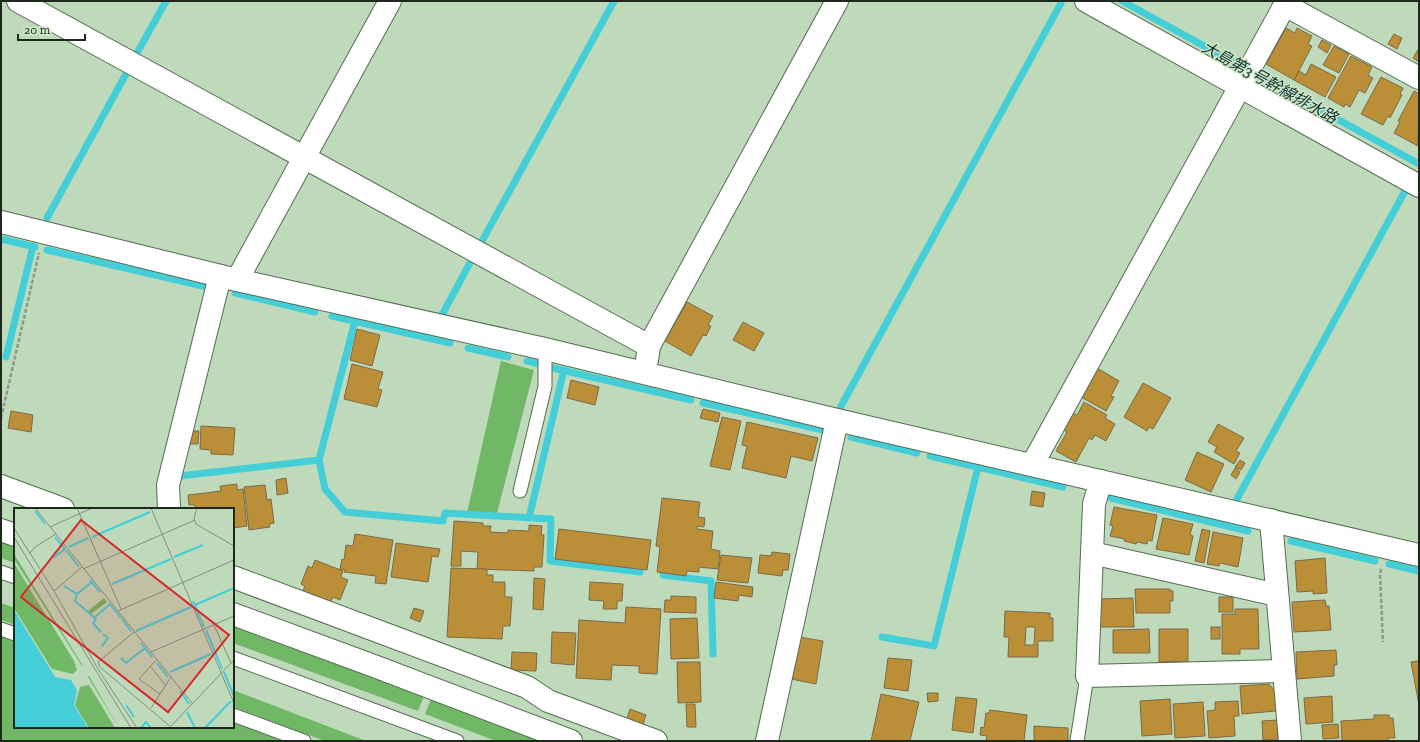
<svg xmlns="http://www.w3.org/2000/svg" width="1420" height="742" viewBox="0 0 1420 742" font-family="'Zilla Slab','Noto Sans JP',serif">
  <rect width="100%" height="100%" fill="#bedaba"/>
  <g fill="#70b766">
    <path d="M501,361L534,370L497,513H467Z"/>
    <path d="M1,541L15,546V563L1,558Z"/>
    <path d="M1,603L15,608V625L1,620Z"/>
    <path d="M233,626L424,696L418,711L233,643Z"/>
    <path d="M1,634L15,640V727H233V723L282,741H1Z"/>
    <path d="M233,690L366,741H325L233,707Z"/>
    <path d="M431,699L541,741H496L425,714Z"/>
  </g>
  <g fill="none" stroke-linecap="round" stroke-linejoin="round">
    <g stroke="#44ced8" stroke-width="7">
      <path d="M1122,1L1419,164"/>
      <path d="M137,53L166,1"/>
      <path d="M47,218L126,74"/>
      <path d="M1,239L35,247"/>
      <path d="M481,243L614,1"/>
      <path d="M47,250L207,287"/>
      <path d="M235,293L315,312"/>
      <path d="M443,313L472,259"/>
      <path d="M332,316L450,343"/>
      <path d="M468,348L508,357"/>
      <path d="M6,357L33,246"/>
      <path d="M527,361L539,364"/>
      <path d="M553,368L691,400"/>
      <path d="M703,403L823,430"/>
      <path d="M840,408L1061,3"/>
      <path d="M851,437L917,453"/>
      <path d="M930,456L1063,487"/>
      <path d="M319,460L325,489L345,512L443,521L445,513L551,519L550,561L640,572"/>
      <path d="M180,476L319,460L355,321"/>
      <path d="M1111,498L1248,531"/>
      <path d="M1237,499L1405,191"/>
      <path d="M529,518L564,370"/>
      <path d="M1291,541L1375,561"/>
      <path d="M1389,564L1419,571"/>
      <path d="M663,575L711,581L713,654"/>
      <path d="M882,637L934,646L978,467"/>
    </g>
  </g>
  <g fill="#bb8f38" stroke="#7c6a48" fill-rule="evenodd">
    <path d="M1286,28L1295,33L1297,28L1312,36L1308,44L1312,46L1294,80L1266,64Z"/>
    <path d="M1394,34L1402,38L1397,49L1388,44Z"/>
    <path d="M1322,40L1331,45L1327,53L1318,47Z"/>
    <path d="M1334,46L1349,54L1339,73L1323,65Z"/>
    <path d="M1419,48V62L1413,58Z"/>
    <path d="M1351,56L1372,67L1368,75L1373,78L1365,93L1359,90L1350,107L1345,104L1344,107L1328,98Z"/>
    <path d="M1311,64L1336,77L1325,97L1294,80L1299,71L1306,75Z"/>
    <path d="M1381,77L1403,88L1400,94L1402,95L1390,118L1388,116L1383,125L1361,114Z"/>
    <path d="M1414,91L1419,94L1418,146L1394,133L1400,122L1398,121Z"/>
    <path d="M687,302L713,316L708,325L711,326L706,336L703,335L691,356L665,341Z"/>
    <path d="M743,322L764,333L754,351L733,340Z"/>
    <path d="M357,329L380,335L372,366L350,360Z"/>
    <path d="M352,364L383,372L378,389L382,390L377,407L344,399Z"/>
    <path d="M1097,368L1119,381L1111,396L1114,397L1106,411L1081,397Z"/>
    <path d="M571,380L599,387L595,405L567,398Z"/>
    <path d="M1143,383L1171,398L1153,429L1149,427L1147,431L1124,417Z"/>
    <path d="M1084,402L1107,415L1105,418L1115,424L1106,441L1095,435L1092,440L1089,438L1076,462L1056,451L1067,432L1063,429L1073,413L1077,415Z"/>
    <path d="M703,409L720,413L718,422L700,418Z"/>
    <path d="M11,411L33,415L31,432L8,428Z"/>
    <path d="M722,417L741,421L730,470L710,466Z"/>
    <path d="M747,422L818,438L812,461L791,456L786,478L742,468L747,446L742,445Z"/>
    <path d="M1218,424L1244,438L1236,451L1240,453L1234,464L1214,452L1217,447L1208,442Z"/>
    <path d="M201,426L235,428L233,455L211,454V450L200,449Z"/>
    <path d="M188,431H199L198,444H187Z"/>
    <path d="M1197,452L1224,464L1211,492L1185,480Z"/>
    <path d="M1240,460L1245,463L1241,470L1235,467Z"/>
    <path d="M1235,468L1240,472L1236,479L1231,475Z"/>
    <path d="M286,478L288,493L277,495L276,480Z"/>
    <path d="M237,484V490L243,489L247,526L233,528V509H196L195,505H189L188,495L221,491L220,486Z"/>
    <path d="M265,485L267,500L271,499L274,523L269,524L270,527L249,530L244,487Z"/>
    <path d="M1032,491L1045,493L1043,507L1030,505Z"/>
    <path d="M662,498L700,502L698,517L705,518L704,527L697,526V529L713,531L711,549L720,551L718,569L699,567V572L687,571L686,576L657,572L660,547L656,546Z"/>
    <path d="M1114,507L1157,515L1152,541L1148,540L1147,544L1137,542L1136,544L1124,541L1125,539L1110,536L1113,526L1110,525Z"/>
    <path d="M1163,518L1193,524L1190,535L1193,536L1189,555L1156,549Z"/>
    <path d="M454,521L483,523V526H491L490,532L508,533V530L529,531V525L542,526L541,535H544L542,567H534V571L477,569L478,552L461,551V566H451Z"/>
    <path d="M559,529L651,540L647,570L555,559Z"/>
    <path d="M1202,529L1210,531L1204,563L1195,561Z"/>
    <path d="M1213,532L1243,538L1238,567L1220,563L1219,566L1207,564Z"/>
    <path d="M355,534L393,540L386,584L375,583L376,576L344,572L345,570L340,569L342,559L344,560L346,545L353,546Z"/>
    <path d="M396,543L440,549L438,557L432,556L428,582L391,577Z"/>
    <path d="M772,552L790,554L788,570H783L782,576L758,573L760,555L771,556Z"/>
    <path d="M721,555L752,558L748,583L717,580Z"/>
    <path d="M1325,558L1327,593L1313,594V591L1297,592L1295,561Z"/>
    <path d="M315,560L343,571L341,577L348,580L340,600L333,597L330,604L302,593L305,586L301,584L308,566L312,568Z"/>
    <path d="M451,568L487,569V575H493V582H505V597H512L510,626H503L502,639L447,637Z"/>
    <path d="M534,578L545,579L543,610L533,609Z"/>
    <path d="M590,582L623,584L622,601H617V609H603L604,601L589,600Z"/>
    <path d="M716,582L753,587L752,597L739,595L738,601L714,598Z"/>
    <path d="M1135,589H1170V591H1173V601H1170V613H1136Z"/>
    <path d="M671,596L696,597V613L664,612L665,600H671Z"/>
    <rect x="1219" y="597" width="14" height="15"/>
    <path d="M1133,598L1134,627H1099V599Z"/>
    <path d="M1325,600L1326,606H1329L1331,630L1294,632L1292,602Z"/>
    <path d="M626,607L661,609L657,674L639,673V666L612,665L611,680L576,678L579,620L625,623Z"/>
    <path d="M414,608L424,611L420,622L410,618Z"/>
    <path d="M1235,609H1258L1259,649H1240V654H1222V614H1235Z"/>
    <path d="M1005,611L1050,613V618H1053V641H1038V657H1008L1009,637H1004ZM1026,627H1035L1034,645H1025Z"/>
    <path d="M697,618L699,658L671,659L670,619Z"/>
    <rect x="1211" y="627" width="9" height="12"/>
    <path d="M1149,629L1150,653H1113V630Z"/>
    <path d="M1159,629H1188V661L1159,662Z"/>
    <path d="M552,632L576,633L574,665L551,663Z"/>
    <path d="M799,637L823,641L816,684L791,679Z"/>
    <path d="M1336,650L1337,665H1334V676L1297,679L1296,652Z"/>
    <path d="M512,652L537,653L536,671L511,670Z"/>
    <path d="M888,658L912,660L908,691L884,688Z"/>
    <path d="M1418,661L1419,666V705L1411,662Z"/>
    <path d="M677,662H700L701,702L678,703Z"/>
    <path d="M1269,684L1275,691L1276,711L1242,714L1240,686Z"/>
    <path d="M927,693H938V701L928,702Z"/>
    <path d="M881,694L919,702L910,741H871Z"/>
    <path d="M1332,696L1333,722L1306,724L1304,698Z"/>
    <path d="M956,697L977,699L973,733L952,730Z"/>
    <path d="M1170,699L1172,734L1142,736L1140,701Z"/>
    <path d="M1238,701L1239,716H1234L1235,736L1209,738L1207,711L1215,710V702Z"/>
    <path d="M1203,702L1205,736L1175,738L1173,704Z"/>
    <path d="M686,704H695L696,727H687Z"/>
    <path d="M630,709L646,715L642,727L626,721Z"/>
    <path d="M990,710L1027,715L1024,741H986L987,736L980,735L981,727L984,728L986,713H989Z"/>
    <path d="M1374,715H1389V718H1393L1395,738H1388V741H1342L1341,721L1374,719Z"/>
    <path d="M1277,720L1278,739L1263,740L1262,721Z"/>
    <path d="M1338,724L1339,738L1323,739L1322,725Z"/>
    <path d="M1034,726L1068,728V741H1034Z"/>
  </g>
  <g fill="none" stroke-linecap="round" stroke-linejoin="round">
    <defs>
      <g id="service">
        <path d="M520,491L545,386V349"/>
        <path d="M1,572L15,577"/>
        <path d="M1,629L15,634"/>
        <path d="M233,658L457,741"/>
        <path d="M233,715L304,741"/>
        <path d="M1077,741L1087,676"/>
      </g>
      <g id="minor">
        <path d="M18,1L649,346"/>
        <path d="M1086,1L1419,186"/>
        <path d="M1285,5L1419,78"/>
        <path d="M1,222L237,280L545,349L837,420L1419,555"/>
        <path d="M237,280L390,1"/>
        <path d="M647,360L649,346L837,1"/>
        <path d="M1032,465L1287,1"/>
        <path d="M1101,481L1094,504L1087,676L1284,671"/>
        <path d="M1,486L63,509"/>
        <path d="M169,509L168,485L220,276"/>
        <path d="M1271,520L1290,741"/>
        <path d="M1092,553L1277,595"/>
        <path d="M233,577L527,687L548,701L656,741"/>
        <path d="M767,741L837,420"/>
      </g>
      <g id="tertiary">
        <path d="M1,530L15,535"/>
        <path d="M233,614L374,666L571,741"/>
      </g>
    </defs>
    <use href="#service" stroke="#546d51" stroke-width="15"/>
    <use href="#minor" stroke="#546d51" stroke-width="24"/>
    <use href="#tertiary" stroke="#546d51" stroke-width="24"/>
    <g stroke="#879d84" stroke-width="2.5" stroke-dasharray="4 2" stroke-linecap="butt">
      <path d="M1,418L39,253"/>
      <path d="M1381,569L1380,574L1383,642"/>
    </g>
    <use href="#service" stroke="#fff" stroke-width="13"/>
    <use href="#minor" stroke="#fff" stroke-width="22"/>
    <use href="#tertiary" stroke="#fff" stroke-width="22"/>
  </g>
  <g text-anchor="middle" stroke-width="3" stroke-linejoin="round" paint-order="stroke">
    <g font-size="16" font-style="italic" fill="#143133" stroke="#cbe7c6">
      <text transform="translate(1270 82) rotate(29)" y="6">大島第3号幹線排水路</text>
    </g>
  </g>
  <g transform="translate(14 508)">
    <rect width="220" height="220" fill="#bedaba"/>
    <path d="M0,46L69,158H68L0,51ZM0,55L60,153L63,162L59,166L38,161L0,100ZM90,90L93,94L77,106L74,103ZM75,168L105,220L74,169ZM74,177H75L101,220H75L61,197L66,179Z" fill="#70b766"/>
    <path d="M0,102L41,169L57,172L63,182L60,197L74,220H0Z" fill="#44ced8"/>
    <path fill="none" stroke="#44ced8" stroke-width="2" d="M21,3L31,16M41,29L51,41M78,29L136,4M55,39L74,30M52,42L65,59M160,49L189,37M39,50L51,41M76,72L86,84M98,76L157,51M50,78L63,86L78,74M63,86L61,93L82,111L79,115L87,124M179,93L190,119M95,95L107,110M181,97L220,80M81,109L96,96M108,111L117,123M192,122L208,161M122,123L177,99M127,135L138,149M88,138L94,130L89,126M107,150L112,155L131,140M143,155L154,169M156,164L197,146M210,164L220,188M166,183L175,196M112,197L120,209M173,204L181,220M127,220L132,214L137,220M191,220L217,193"/>
    <path fill="none" stroke="#7e937b" stroke-width="1" d="M21,0L178,195M63,0L107,101M137,0L220,195M183,0L180,10L182,16L220,38M36,19L78,0M0,20L40,83L84,161L123,220M0,29L117,220M16,45L21,39L42,26M69,61L181,12M40,83L68,59M104,103L220,52M200,117L217,155M120,124L84,154L86,159L158,220M137,144L220,108M142,152L125,171L146,186M136,158L152,178M137,200L157,169M157,218L220,152"/>
    <path fill="#d62828" fill-opacity="0.15" stroke="#d62828" stroke-width="2" d="M67,12L215,127L154,204L7,89Z"/>
    <rect width="220" height="220" fill="none" stroke="#1e281c" stroke-width="2"/>
  </g>
  <rect width="1420" height="742" fill="none" stroke="#1e281c" stroke-width="4"/>
  <path d="M18 34v6h67v-6" fill="none" stroke="#1e281c" stroke-width="2"/>
  <text x="24" y="34" font-size="12" fill="#1e281c" stroke="#cbe7c6" stroke-width="3" paint-order="stroke">20 m</text>
</svg>
